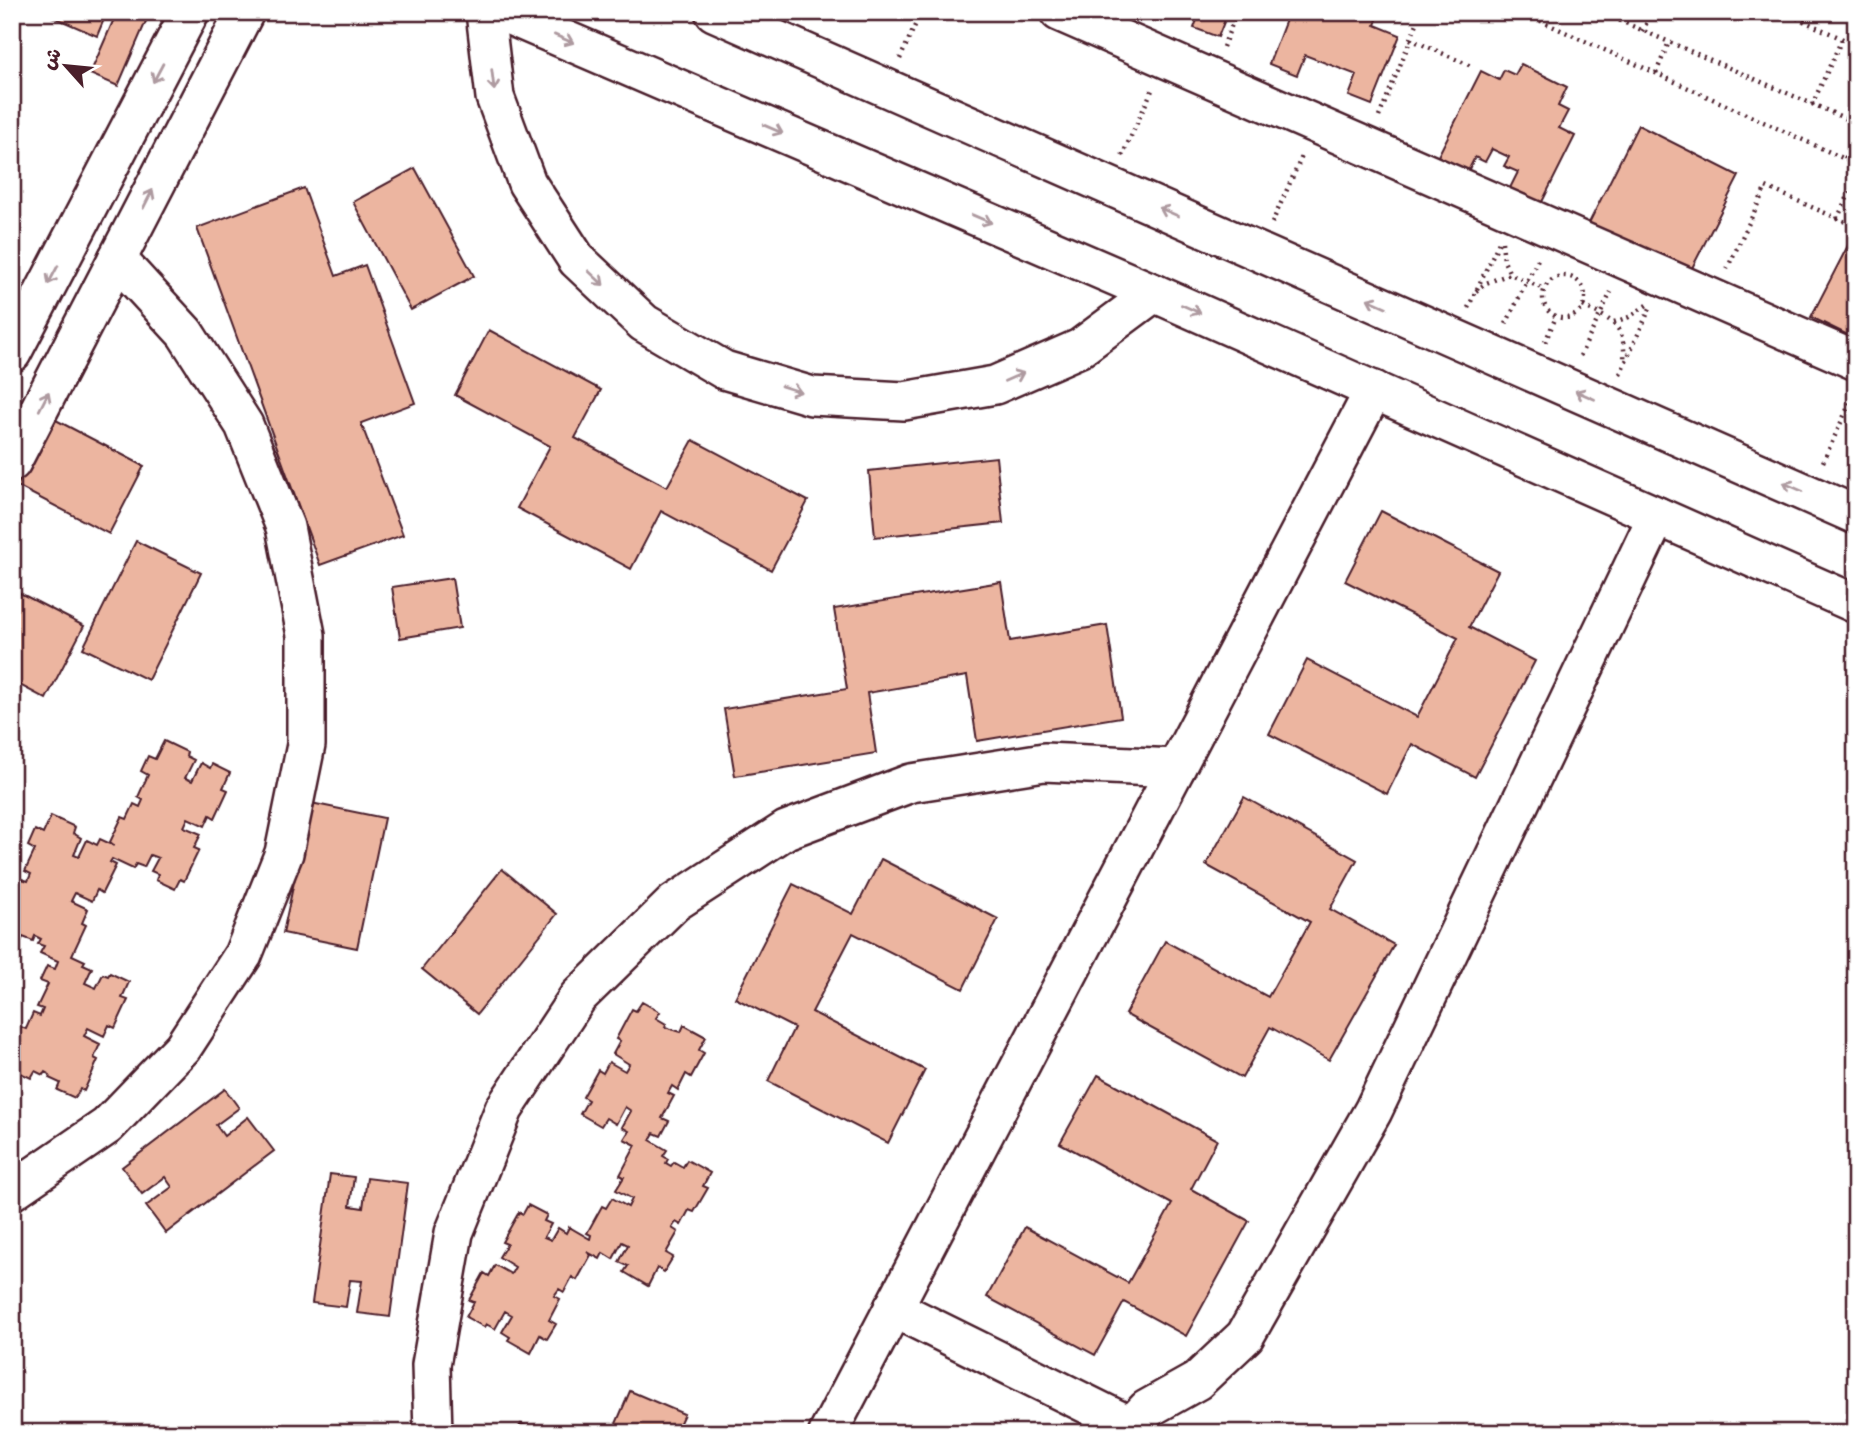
<svg xmlns="http://www.w3.org/2000/svg" width="1868" height="1445" viewBox="0 0 1868 1445" font-family="'Architects Daughter','Playpen Sans Arabic',sans-serif">
  <rect width="100%" height="100%" fill="#fff"/>
  <filter id="ink" filterUnits="userSpaceOnUse"><feTurbulence type="fractalNoise" baseFrequency=".0143" numOctaves="2"/><feDisplacementMap in="SourceGraphic" scale="14" xChannelSelector="R" yChannelSelector="G"/><feConvolveMatrix kernelMatrix="1 2 1 2 8 2 1 2 1" color-interpolation-filters="sRGB"/></filter>
  <g filter="url(#ink)">
    <g fill="#ecb5a0" stroke="#4a1f2b" stroke-width="2">
      <path d="M42,12H107L97,36Z"/>
      <path d="M117,12H150L118,86L90,74Z"/>
      <path d="M1200,12H1228L1218,37L1194,28Z"/>
      <path d="M1289,12H1380L1375,25L1400,35L1372,105L1349,96L1357,75L1305,55L1297,75L1269,64Z"/>
      <path d="M1521,64L1567,87L1558,106L1568,111L1559,128L1575,136L1539,208L1508,192L1518,172L1504,166L1509,157L1492,149L1485,162L1475,157L1465,177L1435,162L1481,71L1499,80L1504,70L1515,75Z"/>
      <path d="M1638,125L1739,176L1689,274L1589,223Z"/>
      <path d="M415,168L474,276L411,310L353,202Z"/>
      <path d="M304,188L336,276L365,265L415,403L361,423L403,535L320,565L197,228Z"/>
      <path d="M1856,230V339L1811,317Z"/>
      <path d="M489,330L601,390L575,438L667,487L693,440L808,501L771,570L661,511L631,569L517,508L550,446L455,395Z"/>
      <path d="M52,418L144,466L109,534L17,486Z"/>
      <path d="M996,457L1003,523L875,537L869,471Z"/>
      <path d="M1381,511L1498,571L1469,627L1535,661L1475,777L1412,744L1387,794L1269,734L1307,660L1417,717L1458,638L1345,581Z"/>
      <path d="M136,541L201,573L148,680L83,648Z"/>
      <path d="M452,578L460,628L400,638L392,587Z"/>
      <path d="M1001,582L1010,641L1107,625L1121,717L977,741L967,676L867,693L876,753L735,776L724,709L847,689L834,609Z"/>
      <path d="M12,589L84,626L46,699L12,681Z"/>
      <path d="M164,741L187,752L186,756L194,760L185,778L192,781L201,763L210,768L212,764L230,773L223,788L228,790L215,818L210,815L205,826L188,818L184,827L201,834L194,848L199,850L184,881L180,879L175,889L156,880L158,874L151,871L158,858L150,855L144,867L136,864L133,869L112,859L110,862L116,865L102,893L97,890L92,901L75,893L71,901L88,909L82,923L86,925L72,955L85,961L83,964L92,968L85,983L96,988L103,974L108,976L110,973L129,982L122,998L128,1000L115,1028L109,1025L104,1036L88,1028L84,1036L100,1044L94,1058L98,1060L84,1091L80,1089L75,1098L57,1090L60,1083L49,1078L50,1075L45,1072L43,1075L35,1071L31,1078L12,1069L14,1054L12,1046L21,1027L26,1029L33,1013L40,1016L43,1009L37,1007L48,984L40,981L47,966L55,969L58,961L40,953L44,946L38,944L41,939L35,936L33,941L23,937L20,943L12,940V893L14,894L22,879L28,881L31,874L25,871L35,850L28,846L35,830L43,834L51,816L75,827L73,833L81,838L74,855L79,857L87,840L97,845L100,839L115,846L110,842L122,817L127,819L134,804L140,807L143,800L138,797L148,775L141,771L148,756L155,759Z"/>
      <path d="M1244,797L1357,860L1330,909L1394,945L1329,1060L1270,1027L1242,1078L1125,1014L1165,941L1268,997L1310,922L1206,865Z"/>
      <path d="M311,803L384,818L357,948L283,933Z"/>
      <path d="M881,859L998,919L963,989L853,933L812,1012L925,1070L888,1143L768,1081L794,1028L735,998L793,884L853,914Z"/>
      <path d="M502,869L557,914L477,1014L422,969Z"/>
      <path d="M642,1002L660,1012L656,1018L666,1024L665,1027L681,1032L684,1025L706,1037L699,1050L704,1053L691,1077L686,1074L678,1090L672,1086L668,1093L674,1096L662,1118L669,1121L661,1136L654,1133L650,1140L667,1150L663,1156L668,1159L666,1163L671,1166L674,1162L683,1167L687,1160L710,1173L703,1186L708,1188L694,1212L689,1210L681,1225L676,1222L672,1228L678,1232L666,1253L673,1257L664,1272L657,1268L648,1286L624,1272L628,1266L619,1262L628,1245L622,1242L613,1259L603,1253L600,1259L587,1252L591,1255L577,1280L572,1277L564,1292L559,1289L554,1296L560,1299L549,1320L556,1324L547,1339L540,1335L531,1353L508,1340L510,1337L502,1332L512,1315L505,1311L495,1329L486,1324L484,1327L466,1317L474,1302L469,1300L484,1273L489,1276L495,1265L511,1274L515,1267L499,1257L507,1244L502,1242L519,1212L523,1214L528,1205L547,1215L544,1221L551,1224L544,1237L551,1240L558,1228L566,1233L569,1227L590,1239L591,1235L587,1233L602,1206L606,1208L612,1198L628,1207L632,1199L616,1190L624,1177L620,1175L636,1145L624,1139L629,1131L622,1127L631,1111L625,1107L616,1124L606,1118L601,1126L580,1114L588,1100L583,1097L598,1070L603,1073L609,1062L625,1071L629,1064L613,1054L620,1041L616,1039L632,1009L636,1011Z"/>
      <path d="M1098,1075L1217,1140L1191,1189L1249,1221L1186,1336L1124,1302L1095,1355L987,1297L1025,1227L1128,1283L1172,1204L1060,1143Z"/>
      <path d="M225,1089L239,1108L216,1125L224,1136L248,1117L274,1151L166,1233L146,1206L172,1187L165,1177L142,1194L122,1167Z"/>
      <path d="M330,1174L354,1177L350,1206L363,1208L367,1178L408,1183L390,1317L357,1313L362,1281L350,1280L346,1307L312,1303Z"/>
      <path d="M630,1391L684,1414L677,1429L687,1433H612Z"/>
      <path d="M521,1424L530,1427V1433H515Z"/>
    </g>
    <g fill="none" stroke-linecap="round" stroke-linejoin="round">
      <defs>
        <g id="minor">
          <path d="M485,12L495,97L527,183L577,260L644,323L724,370L812,396L904,401L995,385L1080,348L1154,293"/>
          <path d="M501,12L1154,293L1856,604"/>
          <path d="M714,12L1856,515"/>
          <path d="M1059,12L1856,361"/>
          <path d="M12,353L190,12"/>
          <path d="M12,462L245,12"/>
          <path d="M12,1191L107,1126L183,1047L243,955L284,853L306,745V635L285,527L244,425L185,333L117,259"/>
          <path d="M893,1308L1131,1426"/>
          <path d="M433,1433L431,1365L454,1233L504,1109L578,997L674,903L786,830L911,783L1044,762L1176,768"/>
          <path d="M828,1433L1374,390"/>
          <path d="M1128,1433L1131,1426L1147,1409L1197,1381L1245,1336L1373,1111L1657,516"/>
        </g>
      </defs>
      <use href="#minor" stroke="#4a1f2b" stroke-width="42"/>
      <g stroke="#4a1f2b" stroke-width="4.5" stroke-dasharray="2 5" stroke-linecap="butt">
        <path d="M1521,12L1856,164"/>
        <path d="M1600,12L1856,123"/>
        <path d="M1784,12L1856,45"/>
        <path d="M1642,31L1653,12"/>
        <path d="M1410,39L1471,66"/>
        <path d="M1223,47L1237,12"/>
        <path d="M900,59L921,12"/>
        <path d="M1656,73L1669,42"/>
        <path d="M1812,105L1842,39"/>
        <path d="M1379,117L1418,21"/>
        <path d="M1122,156L1153,88"/>
        <path d="M1845,159L1856,135"/>
        <path d="M1837,219L1856,180"/>
        <path d="M1272,223L1303,154"/>
        <path d="M1502,242L1504,261L1510,274"/>
        <path d="M1727,269L1766,187L1848,223"/>
        <circle cx="1564" cy="297" r="21"/>
        <path d="M1476,291L1486,283L1510,274L1544,289"/>
        <path d="M1583,306C1612,320 1626,325 1624,361"/>
        <path d="M1468,308L1500,240"/>
        <path d="M1614,322L1629,317L1647,305"/>
        <path d="M1506,324L1539,257"/>
        <path d="M1545,342L1556,317"/>
        <path d="M1580,356L1611,292"/>
        <path d="M1620,374L1651,306"/>
        <path d="M1823,462L1854,394"/>
      </g>
      <use href="#minor" stroke="#fff" stroke-width="37"/>
    </g>
    <defs><path id="oneway-shaft" d="M-6 0H5M1.5-3L5.5 0L1.5 3" fill="none" stroke-width="1.6" stroke-linecap="round" stroke-linejoin="round" transform="scale(1.75)"/></defs>
    <g stroke="#ae9aa0">
      <use href="#oneway-shaft" transform="translate(564 39) rotate(23)"/>
      <use href="#oneway-shaft" transform="translate(158 73) rotate(118)"/>
      <use href="#oneway-shaft" transform="translate(493 80) rotate(83)"/>
      <use href="#oneway-shaft" transform="translate(773 129) rotate(23)"/>
      <use href="#oneway-shaft" transform="translate(148 199) rotate(-63)"/>
      <use href="#oneway-shaft" transform="translate(1169 212) rotate(-156)"/>
      <use href="#oneway-shaft" transform="translate(982 219) rotate(23)"/>
      <use href="#oneway-shaft" transform="translate(53 275) rotate(118)"/>
      <use href="#oneway-shaft" transform="translate(596 278) rotate(43)"/>
      <use href="#oneway-shaft" transform="translate(1377 303) rotate(-156)"/>
      <use href="#oneway-shaft" transform="translate(1191 309) rotate(24)"/>
      <use href="#oneway-shaft" transform="translate(1014 377) rotate(-24)"/>
      <use href="#oneway-shaft" transform="translate(791 389) rotate(17)"/>
      <use href="#oneway-shaft" transform="translate(1585 395) rotate(-156)"/>
      <use href="#oneway-shaft" transform="translate(44 401) rotate(-63)"/>
      <use href="#oneway-shaft" transform="translate(1793 487) rotate(-156)"/>
    </g>
  </g>
  <rect width="1868" height="1445" fill="none" stroke="#fff" stroke-width="42"/>
  <rect x="21" y="21" width="1826" height="1403" fill="none" stroke="#4a1f2b" stroke-width="2.5" filter="url(#ink)"/>
  <g transform="translate(66 66) rotate(297)" stroke="#ffffff" stroke-width="5" paint-order="stroke">
  <path d="M0-5L12 26L0 18L-12 26Z" fill="#4a1f2b"/>
  <text y="-10" font-size="19" font-weight="bold" text-anchor="middle" fill="#4a1f2b">ش</text>
  </g>
</svg>
